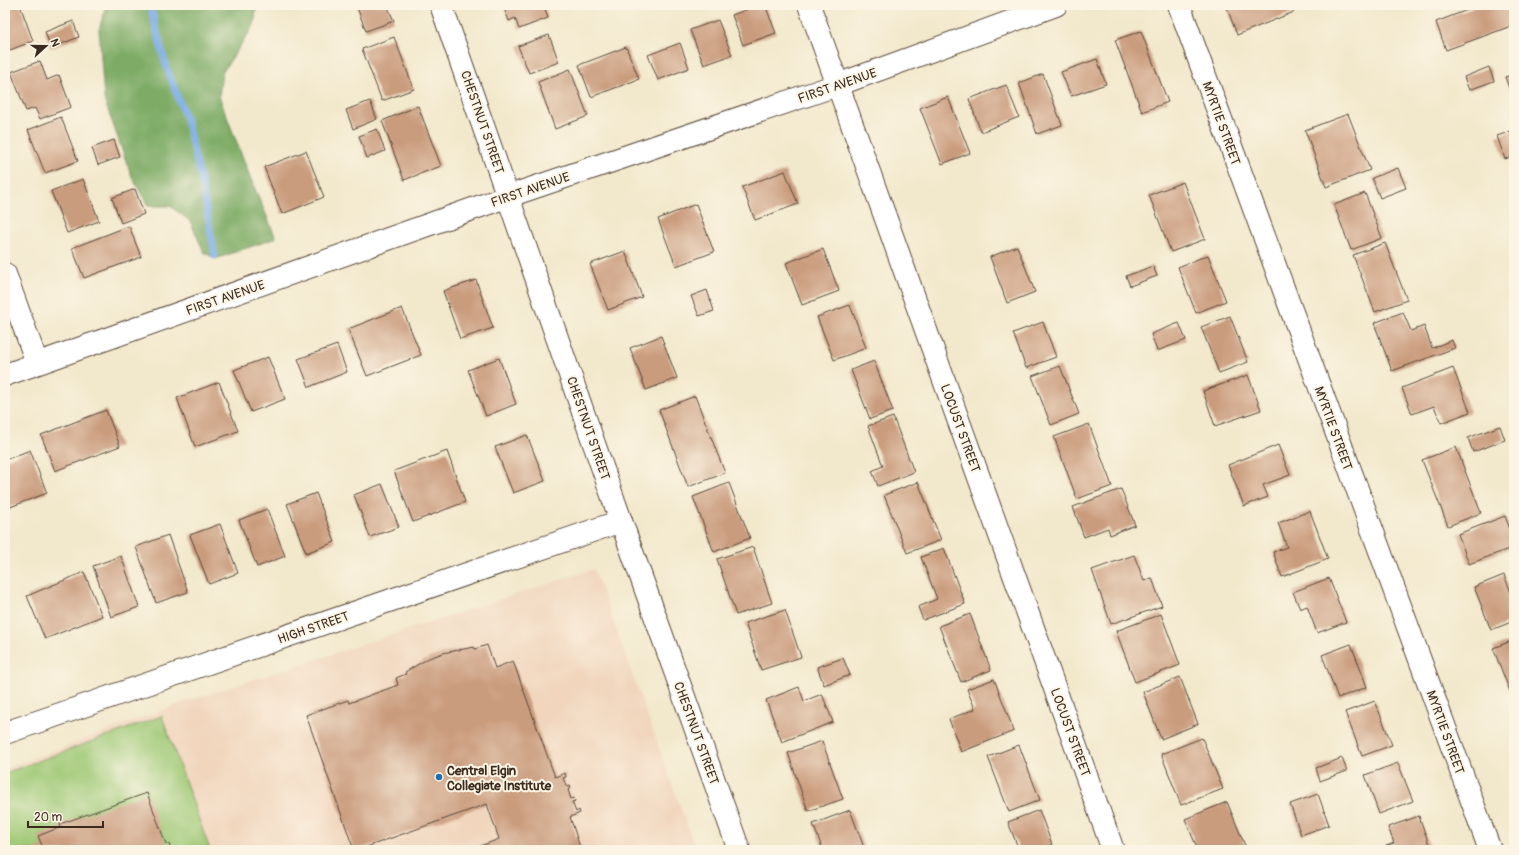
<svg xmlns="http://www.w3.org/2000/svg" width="1519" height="855" viewBox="0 0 1519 855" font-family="Pangolin,sans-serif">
  <rect width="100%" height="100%" fill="#fcf5e5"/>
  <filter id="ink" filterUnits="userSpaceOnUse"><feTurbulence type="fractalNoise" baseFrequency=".025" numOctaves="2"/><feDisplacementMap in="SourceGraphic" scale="8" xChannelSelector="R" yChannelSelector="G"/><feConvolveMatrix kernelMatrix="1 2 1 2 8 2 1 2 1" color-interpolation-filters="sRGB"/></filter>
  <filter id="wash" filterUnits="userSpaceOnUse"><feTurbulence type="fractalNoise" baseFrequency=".012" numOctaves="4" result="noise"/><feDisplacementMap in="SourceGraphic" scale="16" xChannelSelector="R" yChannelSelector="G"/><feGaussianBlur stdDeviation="0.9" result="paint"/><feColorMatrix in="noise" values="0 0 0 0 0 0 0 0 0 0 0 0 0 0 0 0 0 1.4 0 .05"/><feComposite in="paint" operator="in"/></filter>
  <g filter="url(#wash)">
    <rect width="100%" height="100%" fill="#f2e8cc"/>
    <path fill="#f1d5bd" d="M594,569L696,850H5V769L182,703Z"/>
    <path fill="#9dc874" stroke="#6c7949" d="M162,716L210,850H5V773Z"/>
    <path fill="#7eac66" stroke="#5c6b42" d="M106,5H257L254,25L222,73L219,96L250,177L276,238L215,259L204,252L190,221L170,206H148L131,175L104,99L99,30Z"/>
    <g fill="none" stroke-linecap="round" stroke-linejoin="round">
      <path stroke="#78abe4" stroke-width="7" d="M150,5L166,66L186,119L202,184L215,256"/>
    </g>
    <g id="blocks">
      <g fill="#ca9c7e">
        <path d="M5,5H20L33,41L5,52Z"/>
        <path d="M356,5H387L394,21L366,31Z"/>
        <path d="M503,5H544L548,18L519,29L515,18L509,21Z"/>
        <path d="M759,5H765L776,33L743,45L732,15Z"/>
        <path d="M1226,5H1291L1294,12L1237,35Z"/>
        <path d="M1480,5H1514V25L1446,50L1436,22Z"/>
        <path d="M718,20L732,55L704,65L690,30Z"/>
        <path d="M73,21L79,37L51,48L45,32Z"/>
        <path d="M1141,31L1168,102L1142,112L1115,40Z"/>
        <path d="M549,35L559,62L529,73L518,46Z"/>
        <path d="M394,37L414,89L382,101L362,49Z"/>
        <path d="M680,43L689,68L658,80L648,55Z"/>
        <path d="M626,47L639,79L591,97L579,65Z"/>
        <path d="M1097,59L1106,84L1071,96L1061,72Z"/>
        <path d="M40,61L47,80L59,75L71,107L40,119L35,108L26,111L11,72Z"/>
        <path d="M1489,67L1494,81L1469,90L1464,77Z"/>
        <path d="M570,69L588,116L555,129L538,82Z"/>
        <path d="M1043,74L1062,125L1037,134L1019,83Z"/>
        <path d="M1514,74V101L1505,77Z"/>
        <path d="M1006,85L1019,117L981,132L969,99Z"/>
        <path d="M948,97L970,153L942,164L920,108Z"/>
        <path d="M370,101L377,119L353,129L346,110Z"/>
        <path d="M418,106L441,166L404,180L382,121Z"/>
        <path d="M1348,114L1370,170L1326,187L1305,130Z"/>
        <path d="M61,117L78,161L45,173L28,130Z"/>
        <path d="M377,129L385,151L367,158L359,136Z"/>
        <path d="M1514,130V156L1505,159L1497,136Z"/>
        <path d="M114,140L120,157L98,165L92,148Z"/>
        <path d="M306,151L324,197L282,214L264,167Z"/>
        <path d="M1398,168L1406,188L1380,198L1372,178Z"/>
        <path d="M785,171L798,204L755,220L742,187Z"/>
        <path d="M83,179L99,221L67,233L51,191Z"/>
        <path d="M1183,182L1205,239L1171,252L1149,195Z"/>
        <path d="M135,189L144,214L121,223L112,198Z"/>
        <path d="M1365,193L1382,238L1351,250L1334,205Z"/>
        <path d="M696,204L714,252L676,266L658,219Z"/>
        <path d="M129,226L141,257L84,278L72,248Z"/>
        <path d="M1385,243L1407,300L1375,312L1353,255Z"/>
        <path d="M1017,246L1035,292L1007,303L990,257Z"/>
        <path d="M823,249L839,291L802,305L786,263Z"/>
        <path d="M625,251L642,297L608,310L590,264Z"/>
        <path d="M1208,255L1226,301L1196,313L1178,267Z"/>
        <path d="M1153,266L1157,276L1130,286L1126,276Z"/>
        <path d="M476,280L493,328L460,339L443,291Z"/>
        <path d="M707,290L714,311L699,316L691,296Z"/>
        <path d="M850,305L866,348L834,360L817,317Z"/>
        <path d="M402,308L421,355L367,376L348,329Z"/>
        <path d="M1403,312L1411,331L1424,326L1432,348L1452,340L1455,348L1392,371L1374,323Z"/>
        <path d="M1230,316L1248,362L1219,373L1201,327Z"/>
        <path d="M1043,322L1056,357L1026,368L1013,333Z"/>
        <path d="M1179,323L1186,340L1157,351L1151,334Z"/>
        <path d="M661,336L677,378L646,390L630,348Z"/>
        <path d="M337,345L347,372L309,387L298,359Z"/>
        <path d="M268,357L285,399L251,412L234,370Z"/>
        <path d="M499,358L516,404L486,416L468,370Z"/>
        <path d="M874,361L893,411L870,419L851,370Z"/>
        <path d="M1060,366L1079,414L1051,425L1032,376Z"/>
        <path d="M1453,368L1470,412L1441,423L1434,406L1412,414L1402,388Z"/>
        <path d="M1248,375L1261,410L1215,426L1203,391Z"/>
        <path d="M219,382L238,431L195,447L177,398Z"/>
        <path d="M695,396L725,473L688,487L659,410Z"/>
        <path d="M106,410L120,446L55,471L41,435Z"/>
        <path d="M893,417L914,472L878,486L872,471L883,466L868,426Z"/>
        <path d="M1089,424L1112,486L1077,499L1054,437Z"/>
        <path d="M1500,426L1505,440L1473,452L1468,438Z"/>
        <path d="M527,435L545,481L513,493L495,447Z"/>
        <path d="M1278,445L1290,475L1263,485L1268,497L1244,506L1228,465Z"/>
        <path d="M1456,447L1481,513L1448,526L1422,460Z"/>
        <path d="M30,450L47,493L5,509V460Z"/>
        <path d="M447,451L465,502L413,522L394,471Z"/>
        <path d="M918,482L941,540L907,553L884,495Z"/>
        <path d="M729,483L750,538L714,552L693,497Z"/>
        <path d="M382,484L399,527L370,537L354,495Z"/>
        <path d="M1121,489L1135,525L1110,535L1108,528L1084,537L1073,507Z"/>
        <path d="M316,493L335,542L306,553L287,504Z"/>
        <path d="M267,509L285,556L257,567L239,520Z"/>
        <path d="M1310,511L1328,559L1282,577L1273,552L1287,547L1278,523Z"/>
        <path d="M1505,516L1514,539V547L1469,564L1458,534Z"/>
        <path d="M220,524L238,573L209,584L190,535Z"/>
        <path d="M168,535L188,592L156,603L136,547Z"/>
        <path d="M753,547L772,603L736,615L717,559Z"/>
        <path d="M944,548L965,604L923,620L918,607L937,599L921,557Z"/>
        <path d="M1134,555L1144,581L1152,578L1162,606L1111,624L1092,570Z"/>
        <path d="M121,556L139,607L111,617L93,566Z"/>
        <path d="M84,572L102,616L45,639L27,596Z"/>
        <path d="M1504,575L1514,600V621L1491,630L1474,587Z"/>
        <path d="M1329,578L1346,622L1317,633L1307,606L1300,609L1293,592Z"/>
        <path d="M785,610L801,657L761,670L745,623Z"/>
        <path d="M970,614L991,670L961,682L939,626Z"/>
        <path d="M1161,614L1180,665L1135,682L1116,631Z"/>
        <path d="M1514,640V693L1511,694L1493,648Z"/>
        <path d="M1351,644L1367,687L1338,698L1322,655Z"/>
        <path d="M487,645L495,668L513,661L555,777L565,773L566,777L563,778L567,787L570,786L571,788L568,790L571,799L574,798L575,801L572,802L576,812L579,810L580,813L570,817L581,850H470L499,839L487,804L358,850H354L306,715L348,700L349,703L398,685L396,678L406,674L405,672L429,658L443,653L474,647L475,649Z"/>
        <path d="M843,658L850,675L824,685L817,667Z"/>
        <path d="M1180,677L1198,724L1161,739L1143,692Z"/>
        <path d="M994,679L1014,731L961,752L949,719L975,709L967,689Z"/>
        <path d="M799,687L804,701L822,694L833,722L782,742L766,700Z"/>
        <path d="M1375,701L1392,745L1362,756L1345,712Z"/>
        <path d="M1202,738L1223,789L1181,805L1161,754Z"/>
        <path d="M822,741L843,799L808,811L788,753Z"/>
        <path d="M1019,745L1040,800L1009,812L988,757Z"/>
        <path d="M1342,758L1347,771L1320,781L1316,768Z"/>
        <path d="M1398,763L1413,801L1379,814L1365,775Z"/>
        <path d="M147,793L166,844H169L171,850H32L42,846L38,836L61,827L60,824Z"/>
        <path d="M1318,794L1329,825L1301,835L1290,804Z"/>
        <path d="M1227,802L1246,848L1242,850H1198L1185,819Z"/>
        <path d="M850,810L865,850H823L813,824Z"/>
        <path d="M1039,810L1054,850H1019L1008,822Z"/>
        <path d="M1419,816L1431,850H1382L1381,848L1394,843L1388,827Z"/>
      </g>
    </g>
  </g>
  <g filter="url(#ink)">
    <use href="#blocks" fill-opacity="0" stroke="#564638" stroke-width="1"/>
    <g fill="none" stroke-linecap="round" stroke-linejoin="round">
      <defs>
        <g id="minor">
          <path d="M441,5L621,521L739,850"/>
          <path d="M809,5L1113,850"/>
          <path d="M1179,5L1490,850"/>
          <path d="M5,274L37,363"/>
          <path d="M5,733L621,521"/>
        </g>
        <path id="major" d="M5,375L509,196L837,85L1056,5"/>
      </defs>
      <use href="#minor" stroke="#564638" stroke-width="24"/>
      <use href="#major" stroke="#564638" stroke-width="24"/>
      <use href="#minor" stroke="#fff" stroke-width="22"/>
      <use href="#major" stroke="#fff" stroke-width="22"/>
    </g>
  </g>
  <circle fill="#1f6fb2" stroke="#fcf5e5" stroke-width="1.5" cx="439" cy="777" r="4"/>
  <g text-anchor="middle" stroke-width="4" stroke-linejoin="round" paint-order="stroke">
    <g font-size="13" fill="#3b2a1e" stroke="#fcf5e5">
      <text transform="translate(837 85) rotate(-19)" y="5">FIRST AVENUE</text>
      <text transform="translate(483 122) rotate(71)" y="5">CHESTNUT STREET</text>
      <text transform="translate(1222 123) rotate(70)" y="5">MYRTIE STREET</text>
      <text transform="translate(530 189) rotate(-19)" y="5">FIRST AVENUE</text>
      <text transform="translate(225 297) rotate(-19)" y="5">FIRST AVENUE</text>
      <text transform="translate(589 428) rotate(71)" y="5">CHESTNUT STREET</text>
      <text transform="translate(961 428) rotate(70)" y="5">LOCUST STREET</text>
      <text transform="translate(1334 428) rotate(70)" y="5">MYRTIE STREET</text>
      <text transform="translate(313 627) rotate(-19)" y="5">HIGH STREET</text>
      <text transform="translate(1071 732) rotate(70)" y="5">LOCUST STREET</text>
      <text transform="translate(1446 732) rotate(70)" y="5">MYRTIE STREET</text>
      <text transform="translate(697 733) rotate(70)" y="5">CHESTNUT STREET</text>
    </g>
    <g font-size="13" font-weight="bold" fill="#3b2a1e" stroke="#fcf5e5" text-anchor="start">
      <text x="447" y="775">Central Elgin<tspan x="447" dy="15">Collegiate Institute</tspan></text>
    </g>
  </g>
  <rect width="1519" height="855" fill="none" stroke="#fcf5e5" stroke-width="20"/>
  <g transform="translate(46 46) rotate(69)" stroke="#fcf5e5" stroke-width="3" paint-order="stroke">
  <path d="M0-3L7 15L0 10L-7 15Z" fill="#3b2a1e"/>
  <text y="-6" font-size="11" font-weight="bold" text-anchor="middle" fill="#3b2a1e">N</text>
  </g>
  <path d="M28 821v6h75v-6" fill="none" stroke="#3b2a1e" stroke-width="2"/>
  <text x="34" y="821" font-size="12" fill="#3b2a1e" stroke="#fcf5e5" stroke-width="3" paint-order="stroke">20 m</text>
</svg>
